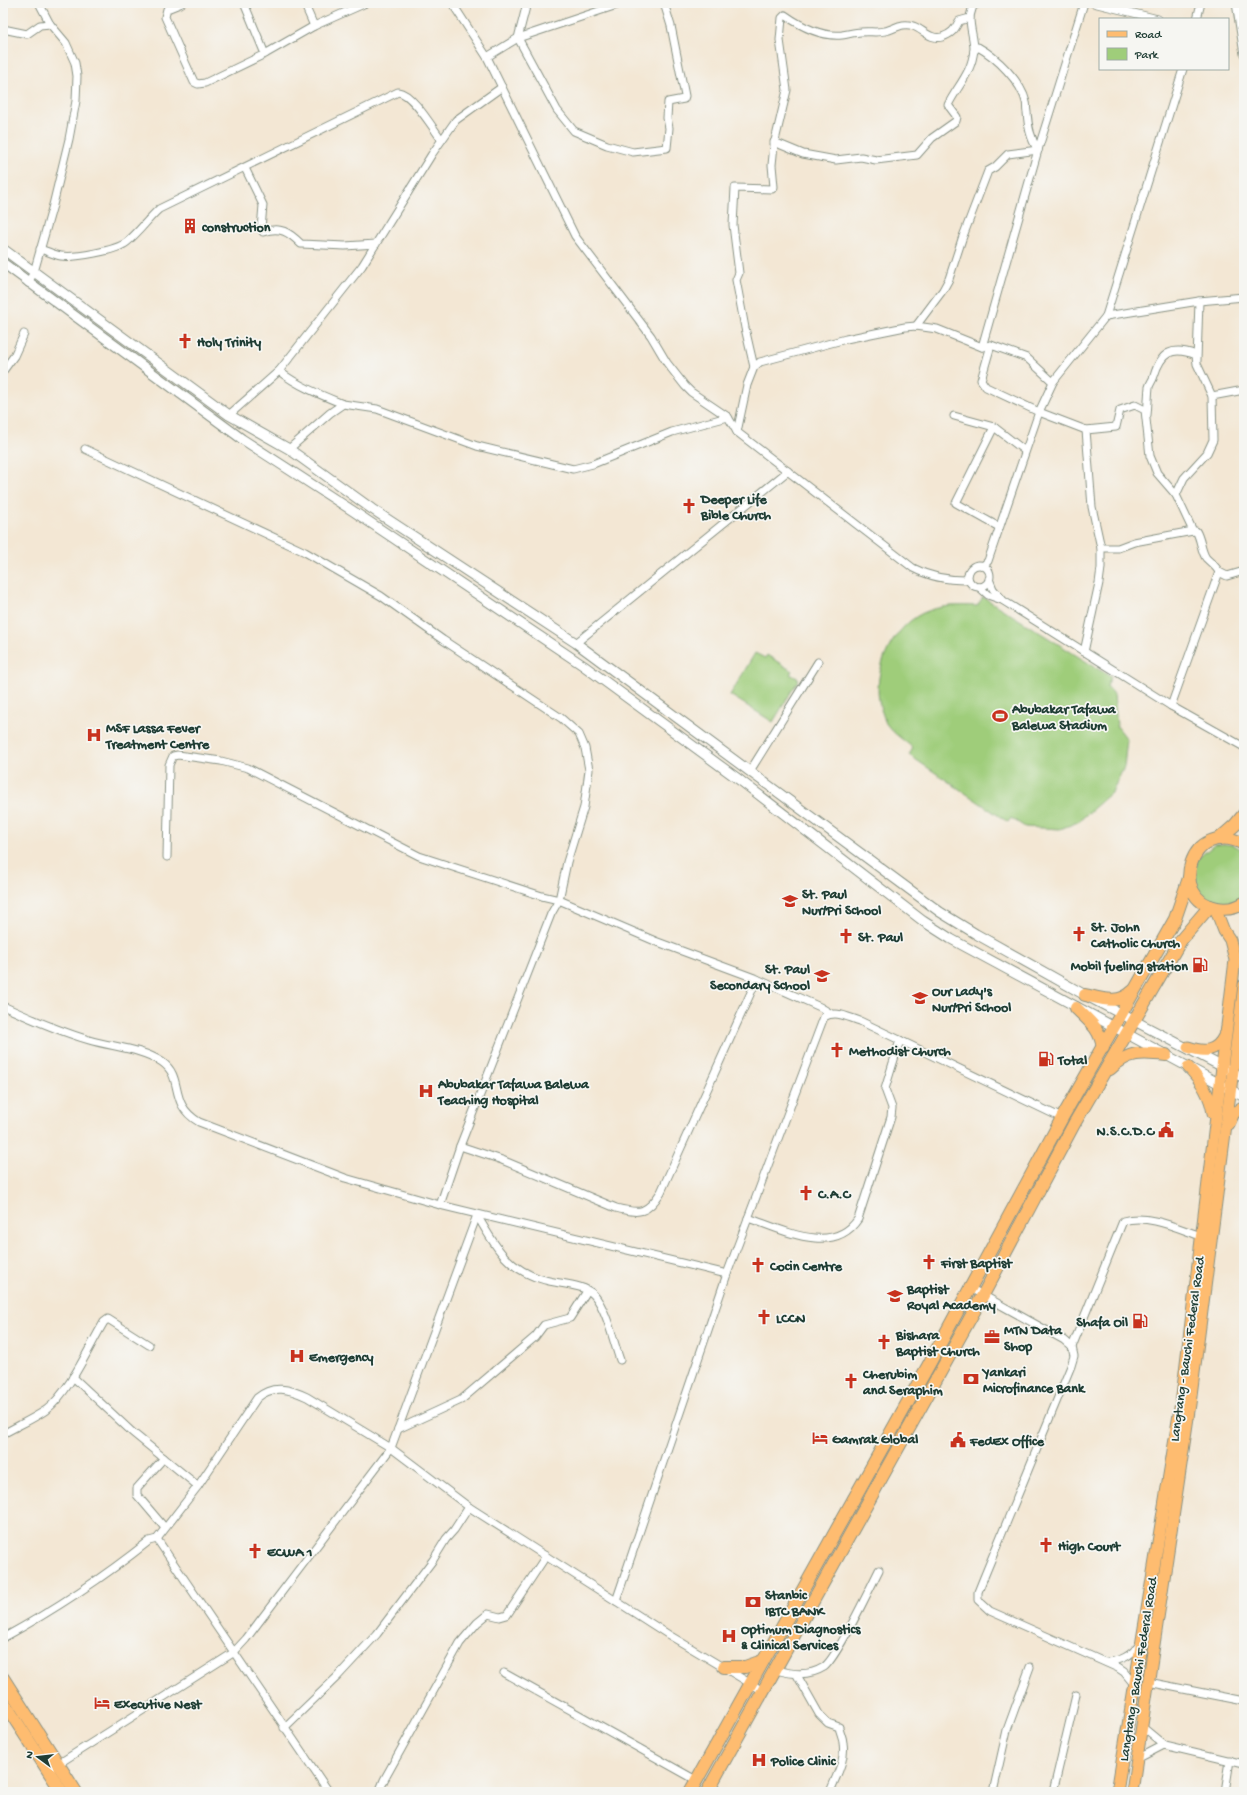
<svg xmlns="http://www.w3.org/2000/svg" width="1247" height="1795" viewBox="0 0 1247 1795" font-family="'Gochi Hand',sans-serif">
  <rect width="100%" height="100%" fill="#f6f6f2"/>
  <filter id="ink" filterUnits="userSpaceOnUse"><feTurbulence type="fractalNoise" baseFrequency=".025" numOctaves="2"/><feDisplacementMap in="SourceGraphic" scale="8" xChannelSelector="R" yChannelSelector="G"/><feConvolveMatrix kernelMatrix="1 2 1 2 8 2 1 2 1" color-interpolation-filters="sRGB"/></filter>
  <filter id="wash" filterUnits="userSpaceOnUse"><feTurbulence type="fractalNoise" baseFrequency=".012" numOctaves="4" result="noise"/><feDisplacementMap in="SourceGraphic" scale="16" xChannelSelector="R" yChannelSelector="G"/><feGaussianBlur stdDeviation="0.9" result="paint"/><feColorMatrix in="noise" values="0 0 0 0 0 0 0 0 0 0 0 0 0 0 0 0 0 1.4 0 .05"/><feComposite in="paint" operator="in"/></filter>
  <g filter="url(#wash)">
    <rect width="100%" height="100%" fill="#f3e7d4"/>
    <g fill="#9fcd7a" stroke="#5f8557">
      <path d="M983,597L1111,677L1107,686L1114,694L1117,726L1127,739L1124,767L1112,792L1078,822L1060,829L1025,827L1011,818L1008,822L909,755L913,748C905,741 894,734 888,726C885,723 884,718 883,715C868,680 889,629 923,613C941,605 958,605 977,606Z"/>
      <path d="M755,653L765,658L767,655L792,671L790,674L799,679L773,722L730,695Z"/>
      <path d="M1224,844L1234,845L1244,851V897L1229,905L1209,902L1196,887L1194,867L1198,858L1214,845Z"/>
    </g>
  </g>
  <g filter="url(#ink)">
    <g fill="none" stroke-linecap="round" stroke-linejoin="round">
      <defs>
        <g id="minor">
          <path d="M182,3L167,9L165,17L194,82L198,84L205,83L265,54L314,26L366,3"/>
          <path d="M244,3L265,54"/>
          <path d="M304,3L314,26"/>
          <path d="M452,3L487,57L575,236L651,336L667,363L685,386L691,392L728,417L737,432L913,568C930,577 947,580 966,580L969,572"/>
          <path d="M527,3L518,38L557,110L574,131L607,145L633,152L667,148L669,128L667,118L668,102L684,99L685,96L671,26L664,3"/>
          <path d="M1093,3L1158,19"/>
          <path d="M1236,3L1244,54"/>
          <path d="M1197,19L1201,3"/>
          <path d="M3,29L27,34L40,25L50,24"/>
          <path d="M974,51L978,47C996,57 1021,81 1026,102C1027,105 1026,109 1027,112C1028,126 1030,138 1038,150"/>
          <path d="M487,57L518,38L623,3"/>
          <path d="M774,142L803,154L836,160L861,157L876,160L917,155L932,138L956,121L957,117L948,105C958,85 972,73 974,49C974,39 970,29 970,18C970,14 972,10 973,6L979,3"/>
          <path d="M245,168L263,205L261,229L263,232C280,226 289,232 301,244L345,246L376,244"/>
          <path d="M40,249C47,251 54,255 61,256C74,258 116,251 127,242C139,232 148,219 159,209L398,92C412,93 432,127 441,139"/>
          <path d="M28,283L34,272L53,205L69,139L76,101L77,76L75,63L66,43L50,24L39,3"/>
          <path d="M1106,316L1199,301L1244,297"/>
          <path d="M916,326L943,290L949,279L962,239L988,171L995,167L1008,154L1038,150"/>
          <path d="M991,345L981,380L986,387L1039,412L1086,430L1116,427L1120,410L1135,405L1145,410L1150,456L1157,473L1176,495L1193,531H1196C1201,539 1201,551 1206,558C1211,563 1216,566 1219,572L1227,576L1244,571"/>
          <path d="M982,347L1038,150L1084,3"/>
          <path d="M1197,360L1199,301"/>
          <path d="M754,367L760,362L846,339L905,327L916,326L937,329L982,347L991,345L1027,358L1053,382"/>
          <path d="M3,371L14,356L24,334"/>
          <path d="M279,371C298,386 321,395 343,404"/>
          <path d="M1212,396L1244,390"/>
          <path d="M229,415L279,371L362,266L432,154L456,120L502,87"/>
          <path d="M1147,415C1148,406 1148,396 1149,387C1150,383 1153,380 1154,376C1161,352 1172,346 1196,355L1197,364L1212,396L1213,440L1207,453L1184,478L1176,495"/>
          <path d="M954,416L994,427L1025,451"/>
          <path d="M994,427L956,503L999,527"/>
          <path d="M737,432L747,385L754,367L745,328L737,285L736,280L739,273L733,225L735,188L772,189L774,187L772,165L774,145L787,90L780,40L782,18L785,15C802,27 822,37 842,35C849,34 855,32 861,32C869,31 877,33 885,31C891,30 897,26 903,25C919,22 927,41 942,37C951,34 955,30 959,21L970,18"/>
          <path d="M85,449L305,552L381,596L443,640L561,718L579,734L585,748L589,770L584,807L567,862L559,900L551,914L460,1146L440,1205"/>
          <path d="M289,449L330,413L343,404L377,409L477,446L573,469L593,464L672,432L728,417"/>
          <path d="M1101,548H1118L1134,542L1193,531"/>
          <circle cx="979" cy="576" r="11"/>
          <path d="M983,566L988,561L1039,412L1053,382L1106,316L1183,69"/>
          <path d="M989,579L993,589L1002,599"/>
          <path d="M979,587L988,595L1002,600L1171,706L1244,747"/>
          <path d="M576,643L788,471"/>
          <path d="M1084,652L1099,583L1101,568V548L1092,507L1086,430"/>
          <path d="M1171,706L1219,572"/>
          <path d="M750,771L818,662"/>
          <path d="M167,857L169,765L173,756L178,755L221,761L248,768L419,856L542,896L559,900L655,941L757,979L820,1007L830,1013"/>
          <path d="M3,1006C31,1019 59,1031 89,1040C112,1047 141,1048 162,1062C185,1078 167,1103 199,1122L345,1178L440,1205L727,1274"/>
          <path d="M460,1146L502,1160L616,1208C640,1214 647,1214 661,1192L757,979"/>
          <path d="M477,1215C494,1245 508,1271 545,1280C558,1284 584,1284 594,1295C607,1310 613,1341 620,1360"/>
          <path d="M748,1218C781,1229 833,1257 858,1219L891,1117L892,1108L885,1089L900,1040"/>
          <path d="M970,1288L1064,1340L1072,1347L1074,1356L1071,1366L982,1582L978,1592V1600L990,1611L1118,1668L1124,1672L1133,1683"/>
          <path d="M1072,1347L1123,1221C1149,1214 1177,1228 1201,1236"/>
          <path d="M73,1377L132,1432L198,1486"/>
          <path d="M398,1429L461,1400L535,1337L544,1325L570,1318L587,1291"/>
          <path d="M3,1434C17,1426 33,1419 46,1410C69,1393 89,1347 104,1322L108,1319L149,1345"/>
          <path d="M164,1458L137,1488V1495L165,1528"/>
          <path d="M157,1539L329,1792"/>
          <path d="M616,1601L727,1274L824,1017C836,1010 847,1017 860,1021L1062,1118"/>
          <path d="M3,1638C54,1610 104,1577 149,1541L157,1539L198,1486L257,1398C273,1384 290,1389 307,1397L391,1448L469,1507L616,1601L669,1635L763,1691"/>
          <path d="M1106,1662C1121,1661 1131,1656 1140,1644"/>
          <path d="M776,1670C792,1674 808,1677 824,1667C837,1658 870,1588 879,1570"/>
          <path d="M504,1673L696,1780"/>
          <path d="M797,1675L819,1714L828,1723L839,1727C840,1733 843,1737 843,1743C846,1760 836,1776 830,1792"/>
          <path d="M1148,1682L1244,1701"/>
          <path d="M1141,1726L1164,1745L1244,1764"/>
          <path d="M284,1728L337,1677L377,1634L433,1560L446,1539L454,1530L469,1507"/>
          <path d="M1137,1759L1164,1745"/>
          <path d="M55,1766L233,1653L246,1639L391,1448L477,1215"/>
          <path d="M711,1786L721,1792"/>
          <path d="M379,1792L384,1780L460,1643L477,1623L488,1614L500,1617L507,1615L546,1556"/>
          <path d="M993,1792L1007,1730L1030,1667"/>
          <path d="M1053,1792L1076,1695"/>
          <path d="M1225,1792L1230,1760"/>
        </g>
        <g id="tertiary">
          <path d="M3,249L229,415L289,449L372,509L576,643L940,912L976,934L1085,995L1244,1078"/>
          <path d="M3,263L242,439L353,511L584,666L741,781L923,921L951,939L1244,1097"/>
        </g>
        <g id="primary">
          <path d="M1188,1047C1203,1052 1216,1053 1224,1036"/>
          <path d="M1238,1047L1244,1066"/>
          <path d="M1188,1067C1201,1080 1210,1095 1213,1113"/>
          <path d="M1229,1124L1234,1113L1244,1107"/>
          <path d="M1117,1792L1182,1396L1235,960L1230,940L1224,931L1215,908"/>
          <path d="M1132,1792L1190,1404L1244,985"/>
        </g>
        <g id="trunk">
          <path d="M1219,839L1235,825L1244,814"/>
          <path d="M1244,844C1190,817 1167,899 1217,908C1227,910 1236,908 1244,903"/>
          <path d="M1085,995C1103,999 1119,1005 1133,991"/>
          <path d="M1076,1008C1089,1021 1100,1028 1103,1048"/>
          <path d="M1110,1069C1128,1051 1142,1052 1166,1055"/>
          <path d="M724,1667H745L762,1661"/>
          <path d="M3,1678L76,1792"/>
          <path d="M3,1701L62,1792"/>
          <path d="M690,1792L928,1366L1062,1118L1175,919L1189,878"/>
          <path d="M707,1792L983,1295L1074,1124L1181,940L1210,906"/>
        </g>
      </defs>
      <use href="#minor" stroke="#899284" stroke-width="9"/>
      <use href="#tertiary" stroke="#899284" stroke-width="11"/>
      <use href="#primary" stroke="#899284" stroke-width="13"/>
      <use href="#trunk" stroke="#899284" stroke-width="14"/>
      <use href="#minor" stroke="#fff" stroke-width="7"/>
      <use href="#tertiary" stroke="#fff" stroke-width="9"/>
      <use href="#primary" stroke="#febc70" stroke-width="11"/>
      <use href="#trunk" stroke="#febc70" stroke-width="12"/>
    </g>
  </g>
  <defs>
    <symbol id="building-bare" viewBox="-9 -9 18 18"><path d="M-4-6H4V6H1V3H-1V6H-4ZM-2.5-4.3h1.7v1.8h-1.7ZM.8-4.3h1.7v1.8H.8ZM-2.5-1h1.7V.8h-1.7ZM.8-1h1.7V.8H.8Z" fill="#c8321e" stroke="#f6f6f2" stroke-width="2.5" paint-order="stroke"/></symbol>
    <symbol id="church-bare" viewBox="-9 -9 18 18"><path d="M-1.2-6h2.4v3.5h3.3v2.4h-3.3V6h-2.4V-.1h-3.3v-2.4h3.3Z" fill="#c8321e" stroke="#f6f6f2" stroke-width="2.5" paint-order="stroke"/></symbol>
    <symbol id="stadium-bare" viewBox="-9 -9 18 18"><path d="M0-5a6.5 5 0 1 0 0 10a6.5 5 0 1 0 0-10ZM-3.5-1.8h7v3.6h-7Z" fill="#c8321e" stroke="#f6f6f2" stroke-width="2.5" paint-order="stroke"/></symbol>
    <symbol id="hospital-bare" viewBox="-9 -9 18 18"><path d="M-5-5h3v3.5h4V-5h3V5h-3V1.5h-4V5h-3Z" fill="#c8321e" stroke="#f6f6f2" stroke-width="2.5" paint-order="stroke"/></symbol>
    <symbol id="school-bare" viewBox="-9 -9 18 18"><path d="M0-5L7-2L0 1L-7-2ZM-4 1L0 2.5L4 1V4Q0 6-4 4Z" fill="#c8321e" stroke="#f6f6f2" stroke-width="2.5" paint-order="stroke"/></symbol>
    <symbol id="fuel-bare" viewBox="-9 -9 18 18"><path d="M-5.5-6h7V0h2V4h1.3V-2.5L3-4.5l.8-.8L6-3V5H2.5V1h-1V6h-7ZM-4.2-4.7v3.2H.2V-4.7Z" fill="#c8321e" stroke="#f6f6f2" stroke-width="2.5" paint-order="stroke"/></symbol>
    <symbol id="civic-bare" viewBox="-9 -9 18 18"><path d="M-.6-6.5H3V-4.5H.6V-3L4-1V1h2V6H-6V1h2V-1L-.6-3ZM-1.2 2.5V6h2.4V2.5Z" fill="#c8321e" stroke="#f6f6f2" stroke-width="2.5" paint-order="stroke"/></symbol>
    <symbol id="office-bare" viewBox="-9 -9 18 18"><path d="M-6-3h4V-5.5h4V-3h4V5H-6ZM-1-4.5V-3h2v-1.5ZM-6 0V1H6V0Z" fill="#c8321e" stroke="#f6f6f2" stroke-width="2.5" paint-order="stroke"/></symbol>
    <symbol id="bank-bare" viewBox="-9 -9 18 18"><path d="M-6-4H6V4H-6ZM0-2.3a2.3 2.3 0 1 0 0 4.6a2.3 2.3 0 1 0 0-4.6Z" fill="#c8321e" stroke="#f6f6f2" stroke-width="2.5" paint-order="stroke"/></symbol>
    <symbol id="hotel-bare" viewBox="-9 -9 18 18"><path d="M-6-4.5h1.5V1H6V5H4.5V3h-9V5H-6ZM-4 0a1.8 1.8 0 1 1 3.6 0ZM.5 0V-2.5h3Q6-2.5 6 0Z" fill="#c8321e" stroke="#f6f6f2" stroke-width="2.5" paint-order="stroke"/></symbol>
  </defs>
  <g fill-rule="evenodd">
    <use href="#building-bare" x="179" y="215" width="22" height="22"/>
    <use href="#church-bare" x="174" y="330" width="22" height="22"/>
    <use href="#church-bare" x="678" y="495" width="22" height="22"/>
    <use href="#stadium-bare" x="989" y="705" width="22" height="22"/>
    <use href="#hospital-bare" x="83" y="724" width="22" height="22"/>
    <use href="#school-bare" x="779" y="890" width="22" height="22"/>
    <use href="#church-bare" x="1068" y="923" width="22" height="22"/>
    <use href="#church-bare" x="835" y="925" width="22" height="22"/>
    <use href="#fuel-bare" x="1189" y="954" width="22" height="22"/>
    <use href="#school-bare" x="811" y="965" width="22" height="22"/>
    <use href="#school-bare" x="909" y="987" width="22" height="22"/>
    <use href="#church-bare" x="826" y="1039" width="22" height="22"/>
    <use href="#fuel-bare" x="1035" y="1048" width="22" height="22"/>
    <use href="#hospital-bare" x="415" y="1080" width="22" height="22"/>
    <use href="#civic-bare" x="1155" y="1119" width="22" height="22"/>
    <use href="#church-bare" x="795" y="1182" width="22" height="22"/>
    <use href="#church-bare" x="918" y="1251" width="22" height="22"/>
    <use href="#church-bare" x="747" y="1254" width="22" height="22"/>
    <use href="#school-bare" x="884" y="1285" width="22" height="22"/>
    <use href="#church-bare" x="753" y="1306" width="22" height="22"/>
    <use href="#fuel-bare" x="1129" y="1310" width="22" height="22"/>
    <use href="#office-bare" x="981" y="1326" width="22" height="22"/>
    <use href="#church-bare" x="873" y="1331" width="22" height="22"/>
    <use href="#hospital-bare" x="286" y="1345" width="22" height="22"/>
    <use href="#bank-bare" x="960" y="1368" width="22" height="22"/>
    <use href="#church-bare" x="840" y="1370" width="22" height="22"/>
    <use href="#hotel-bare" x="809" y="1427" width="22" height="22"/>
    <use href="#civic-bare" x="947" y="1429" width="22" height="22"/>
    <use href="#church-bare" x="1035" y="1534" width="22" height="22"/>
    <use href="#church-bare" x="244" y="1540" width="22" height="22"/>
    <use href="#bank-bare" x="742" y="1591" width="22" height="22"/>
    <use href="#hospital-bare" x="718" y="1625" width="22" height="22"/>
    <use href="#hotel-bare" x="91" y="1692" width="22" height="22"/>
    <use href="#hospital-bare" x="748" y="1749" width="22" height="22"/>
  </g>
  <g text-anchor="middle" stroke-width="3.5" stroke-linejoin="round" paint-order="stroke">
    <g font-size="14" font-weight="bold" fill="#1f3d34" stroke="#f6f6f2" text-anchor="start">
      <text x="202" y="231">construction</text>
      <text x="197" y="346">Holy Trinity</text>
      <text x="701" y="503">Deeper Life<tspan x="701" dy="16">Bible Church</tspan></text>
      <text x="1012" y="713">Abubakar Tafawa<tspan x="1012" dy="16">Balewa Stadium</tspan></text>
      <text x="106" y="732">MSF Lassa Fever<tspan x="106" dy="16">Treatment Centre</tspan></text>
      <text x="802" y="898">St. Paul<tspan x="802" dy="16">Nur/Pri School</tspan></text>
      <text x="1091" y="931">St. John<tspan x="1091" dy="16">Catholic Church</tspan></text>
      <text x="858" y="941">St. Paul</text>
      <text x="1188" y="970" text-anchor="end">Mobil fueling station</text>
      <text x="810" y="973" text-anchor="end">St. Paul<tspan x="810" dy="16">Secondary School</tspan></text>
      <text x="932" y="995">Our Lady's<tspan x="932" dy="16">Nur/Pri School</tspan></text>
      <text x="849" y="1055">Methodist Church</text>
      <text x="1058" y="1064">Total</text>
      <text x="438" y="1088">Abubakar Tafawa Balewa<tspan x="438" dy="16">Teaching Hospital</tspan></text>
      <text x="1154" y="1135" text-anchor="end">N.S.C.D.C</text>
      <text x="818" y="1198">C.A.C</text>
      <text x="941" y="1267">First Baptist</text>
      <text x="770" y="1270">Cocin Centre</text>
      <text x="907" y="1293">Baptist<tspan x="907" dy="16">Royal Academy</tspan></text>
      <text x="776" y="1322">LCCN</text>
      <text x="1128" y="1326" text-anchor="end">Shafa Oil</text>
      <text x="1004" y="1334">MTN Data<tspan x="1004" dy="16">Shop</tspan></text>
      <text x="896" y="1339">Bishara<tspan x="896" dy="16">Baptist Church</tspan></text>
      <text x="309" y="1361">Emergency</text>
      <text x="983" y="1376">Yankari<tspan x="983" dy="16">Microfinance Bank</tspan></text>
      <text x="863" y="1378">Cherubim<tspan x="863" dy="16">and Seraphim</tspan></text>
      <text x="832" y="1443">Gamrak Global</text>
      <text x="970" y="1445">FedEx Office</text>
      <text x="1058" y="1550">High Court</text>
      <text x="267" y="1556">ECWA 1</text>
      <text x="765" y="1599">Stanbic<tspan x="765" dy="16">IBTC BANK</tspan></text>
      <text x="741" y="1633">Optimum Diagnostics<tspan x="741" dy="16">&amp; Clinical Services</tspan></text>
      <text x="114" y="1708">Executive Nest</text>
      <text x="771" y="1765">Police Clinic</text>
    </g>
    <g font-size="14" fill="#1f3d34" stroke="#f6f6f2">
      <text transform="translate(1186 1349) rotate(-82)" y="5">Langtang - Bauchi Federal Road</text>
      <text transform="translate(1137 1669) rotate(-81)" y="5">Langtang - Bauchi Federal Road</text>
    </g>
  </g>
  <rect width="1247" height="1795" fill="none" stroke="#f6f6f2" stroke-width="16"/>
  <rect x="1099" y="18" width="130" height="52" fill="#f6f6f2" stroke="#a0aca6"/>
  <rect x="1107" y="31" width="20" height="6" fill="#febc70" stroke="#a0aca6"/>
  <text x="1135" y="38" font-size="12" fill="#1f3d34">Road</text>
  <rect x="1107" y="48" width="20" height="12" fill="#9fcd7a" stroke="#a0aca6"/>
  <text x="1135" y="58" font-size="12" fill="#1f3d34">Park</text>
  <g transform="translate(38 1757) rotate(285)" stroke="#f6f6f2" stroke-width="3" paint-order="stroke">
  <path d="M0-3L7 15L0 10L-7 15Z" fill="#1f3d34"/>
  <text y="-6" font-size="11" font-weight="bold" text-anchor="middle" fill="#1f3d34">N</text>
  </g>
</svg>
